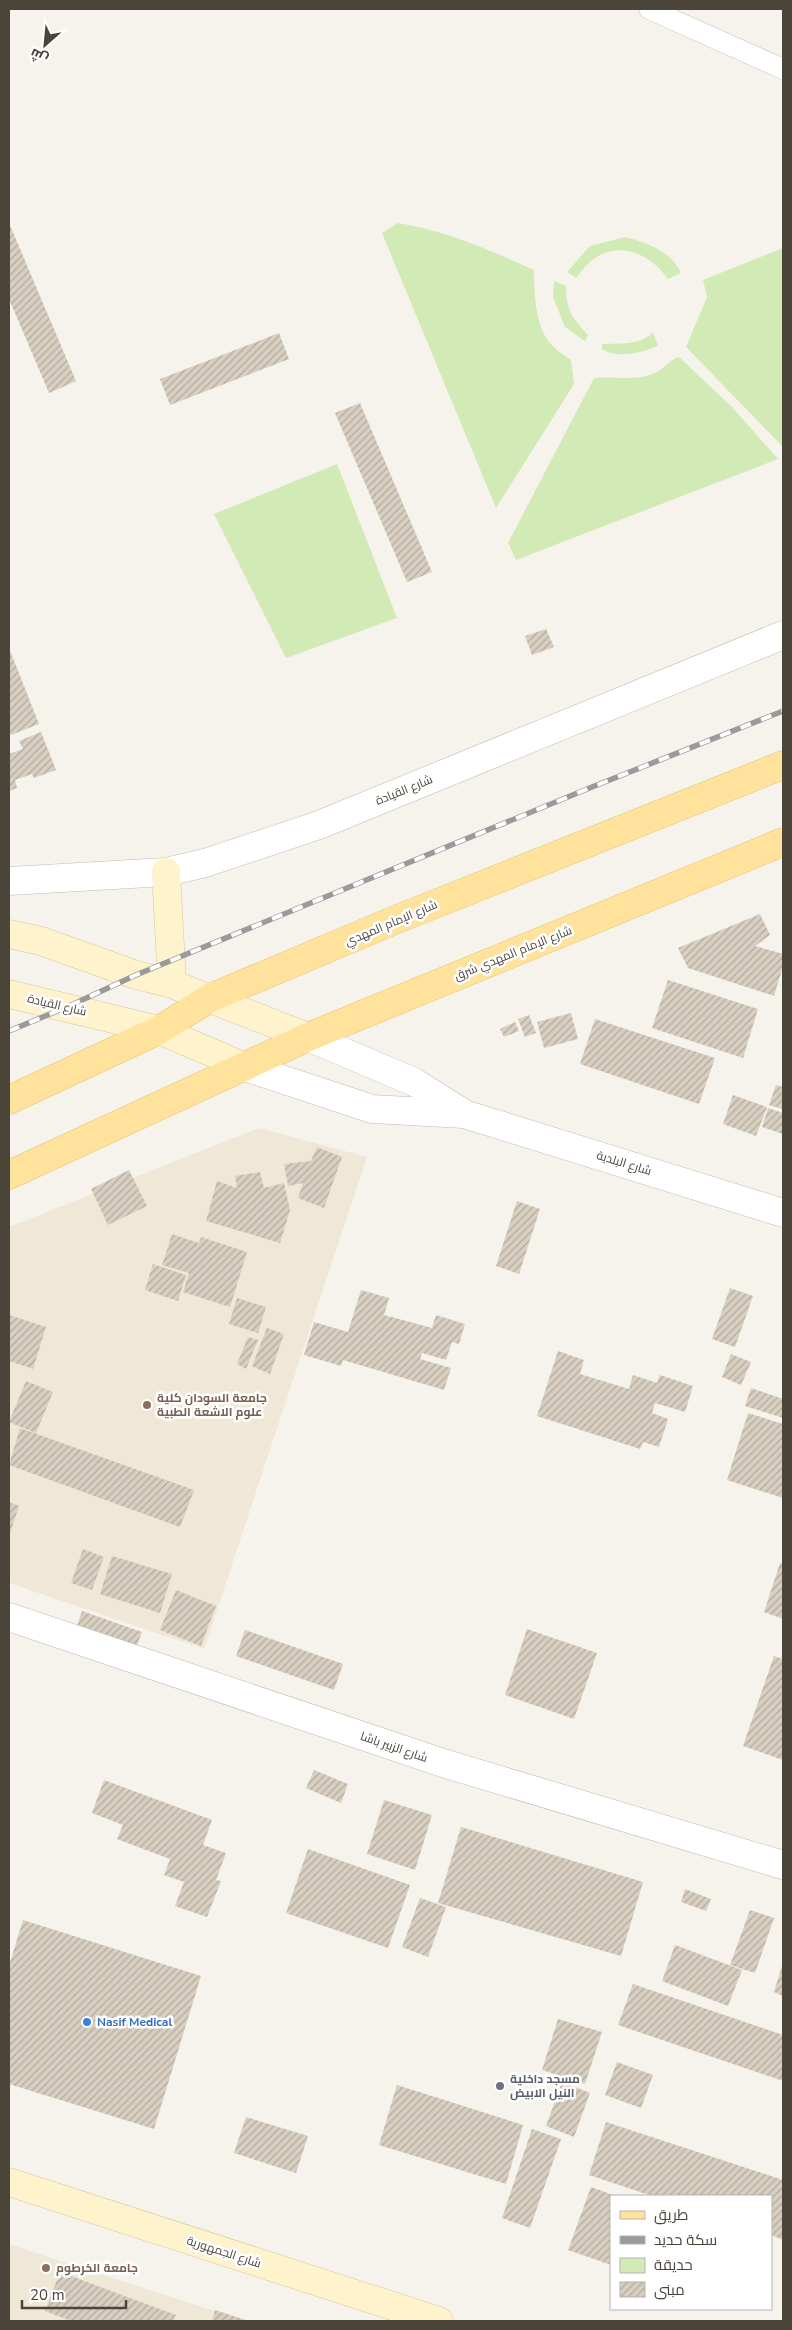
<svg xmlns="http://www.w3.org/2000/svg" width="792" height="2330" viewBox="0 0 792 2330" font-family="'Nunito Sans',Cairo,sans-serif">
  <defs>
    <pattern id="building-hatch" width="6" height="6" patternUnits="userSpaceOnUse" patternTransform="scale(1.25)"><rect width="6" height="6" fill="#d8cfc1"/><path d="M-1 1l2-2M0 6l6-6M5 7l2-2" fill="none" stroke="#b1aa9e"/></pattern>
  </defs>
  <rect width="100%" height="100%" fill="#f6f3ec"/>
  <g fill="#efe8d6">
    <path d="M259,1128L367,1157L204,1649L9,1583V1227Z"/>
    <path d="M9,2244L245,2321H9Z"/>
  </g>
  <g fill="#d2eab5">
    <path d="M398,223C446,231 490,250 534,270C534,291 535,318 545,336C551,347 562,354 571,360L574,384L496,508L382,233Z"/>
    <path d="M625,237C646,242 672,252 681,273L668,279C652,256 622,240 595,258C587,263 582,271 576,278L567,272L590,246Z"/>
    <path d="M783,248V447L686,347L707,297L703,280Z"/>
    <path d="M554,281L566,286C566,310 572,318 588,335L585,341L565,327L553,297Z"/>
    <path d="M653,332L658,346C641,353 618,359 602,349V344C620,343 640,346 653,332Z"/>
    <path d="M679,357L731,406L778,459L516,560L508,543L594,378C613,376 638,382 657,372C665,368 669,360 679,357Z"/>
    <path d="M337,464L397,618L286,658L214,514Z"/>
  </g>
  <g fill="url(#building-hatch)">
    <path d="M9,223L76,381L49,393L9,299Z"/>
    <path d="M279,333L289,359L170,405L160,379Z"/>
    <path d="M360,403L432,572L407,582L335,413Z"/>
    <path d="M546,629L554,647L532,655L525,636Z"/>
    <path d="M9,648L39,724L11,735L9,730Z"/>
    <path d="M41,732L56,770L34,778L32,774L15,780L17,788L9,791V754L23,749L19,741Z"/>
    <path d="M760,914L770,935L755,946L783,954V966L774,996L688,968L678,948Z"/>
    <path d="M668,980L758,1009L743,1058L652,1028Z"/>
    <path d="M571,1013L578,1039L544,1048L537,1022Z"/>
    <path d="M529,1015L536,1033L525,1037L518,1019Z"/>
    <path d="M595,1019L715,1058L699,1104L580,1064Z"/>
    <path d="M515,1022L519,1031L504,1037L500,1029Z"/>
    <path d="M776,1085L783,1087V1109L769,1105Z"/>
    <path d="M733,1095L767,1107L756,1136L723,1124Z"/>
    <path d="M768,1108L783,1113V1134L762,1127Z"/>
    <path d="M317,1147L342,1157L324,1208L298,1198L303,1183L288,1186L284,1164L311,1161Z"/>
    <path d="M129,1170L147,1206L108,1225L91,1189Z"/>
    <path d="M260,1172L264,1188L284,1183L290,1210L280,1243L206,1221L217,1181L237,1188L235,1176Z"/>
    <path d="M517,1201L540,1209L519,1274L496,1266Z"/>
    <path d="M172,1234L199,1243L201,1237L247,1252L230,1307L183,1292L189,1273L162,1265Z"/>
    <path d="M153,1264L186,1275L178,1301L145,1290Z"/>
    <path d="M730,1288L753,1296L735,1347L712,1339Z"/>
    <path d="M361,1290L389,1298L384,1315L432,1328L436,1315L465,1324L459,1344L452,1342L446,1360L422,1353L420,1359L451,1368L444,1390L343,1360L341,1366L304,1355L314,1322L348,1332Z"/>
    <path d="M237,1298L266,1307L258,1333L229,1324Z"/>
    <path d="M9,1315L46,1327L33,1369L9,1361Z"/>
    <path d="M267,1328L284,1334L270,1374L252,1366Z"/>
    <path d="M248,1337L258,1340L246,1369L237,1364Z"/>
    <path d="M558,1351L584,1360L580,1374L629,1389L633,1375L657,1383L660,1375L693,1386L685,1412L655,1403L652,1413L668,1419L659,1447L643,1442L640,1449L537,1416Z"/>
    <path d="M731,1354L751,1362L741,1385L722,1377Z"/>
    <path d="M26,1381L53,1392L36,1433L9,1422Z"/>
    <path d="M751,1388L783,1399V1418L745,1406Z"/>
    <path d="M748,1413L783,1424V1498L727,1480Z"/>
    <path d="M20,1428L194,1490L180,1527L9,1465Z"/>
    <path d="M9,1502L19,1506L9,1536Z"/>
    <path d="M83,1549L104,1557L92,1590L71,1583Z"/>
    <path d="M112,1556L172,1574L160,1613L100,1594Z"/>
    <path d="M780,1563L783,1564V1619L764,1612Z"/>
    <path d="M176,1590L216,1606L201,1646L160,1630Z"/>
    <path d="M82,1611L142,1632L136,1648L77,1626Z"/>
    <path d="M527,1629L597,1653L574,1719L505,1695Z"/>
    <path d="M245,1630L343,1664L334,1690L236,1656Z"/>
    <path d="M774,1656L783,1659V1760L743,1746Z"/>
    <path d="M314,1770L348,1784L341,1803L306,1788Z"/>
    <path d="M104,1780L212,1820L203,1845L226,1853L216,1880L221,1881L207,1917L175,1906L184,1882L164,1875L170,1859L117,1839L123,1825L92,1813Z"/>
    <path d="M384,1800L432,1815L415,1870L367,1854Z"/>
    <path d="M461,1827L643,1882L621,1956L438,1903Z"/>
    <path d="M308,1849L410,1885L388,1948L286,1913Z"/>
    <path d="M685,1889L711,1899L706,1911L681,1902Z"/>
    <path d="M420,1898L446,1907L428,1957L402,1947Z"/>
    <path d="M750,1910L774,1918L755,1973L730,1965Z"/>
    <path d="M23,1920L201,1976L154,2129L9,2084V1966Z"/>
    <path d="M675,1945L742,1970L728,2006L662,1981Z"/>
    <path d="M783,1962V1996L774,1992Z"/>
    <path d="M633,1984L783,2035V2081L618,2025Z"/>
    <path d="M558,2019L602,2032L585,2084L542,2070Z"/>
    <path d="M617,2062L653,2075L641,2108L605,2095Z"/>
    <path d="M562,2082L590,2093L574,2137L546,2126Z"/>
    <path d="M397,2085L523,2125L506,2184L379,2145Z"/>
    <path d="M246,2117L308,2136L296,2173L234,2153Z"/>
    <path d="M606,2122L783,2180V2240L771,2235V2196H652L589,2175Z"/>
    <path d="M532,2129L561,2139L530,2228L502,2218Z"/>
    <path d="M591,2187L616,2196H611V2265L568,2250Z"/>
    <path d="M60,2272L176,2315L173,2321H71L45,2311Z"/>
    <path d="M215,2310L249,2321H212Z"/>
  </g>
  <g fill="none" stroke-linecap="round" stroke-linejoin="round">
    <defs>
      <path id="service" d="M649,9L783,69"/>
      <path id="minor" d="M9,1617L443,1763L783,1865"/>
      <g id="tertiary">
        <path d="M9,881L166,872L205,863L319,825L783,635"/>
        <path d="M308,1037L414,1082L463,1113"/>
        <path d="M245,1067L372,1109L464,1114L783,1213"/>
      </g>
      <g id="secondary">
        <path d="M166,872L172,984"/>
        <path d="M9,934L41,941L136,975L172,984L308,1037"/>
        <path d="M9,994L159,1030L245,1067"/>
        <path d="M9,2182L439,2321"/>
      </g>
      <g id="primary">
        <path d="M9,1100L159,1030L210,998L395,920L783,765"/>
        <path d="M9,1175L308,1037L783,842"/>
      </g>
    </defs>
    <use href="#service" stroke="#c2bbae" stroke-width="21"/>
    <use href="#minor" stroke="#c2bbae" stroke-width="29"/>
    <use href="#tertiary" stroke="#c2bbae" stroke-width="29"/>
    <use href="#secondary" stroke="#d6c79b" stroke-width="29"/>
    <use href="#primary" stroke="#e6c16a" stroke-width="29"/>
    <use href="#service" stroke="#fff" stroke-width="20"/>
    <use href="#minor" stroke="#fff" stroke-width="28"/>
    <use href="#tertiary" stroke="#fff" stroke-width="28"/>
    <use href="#secondary" stroke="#fff3cd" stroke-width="28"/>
    <use href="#primary" stroke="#ffe39c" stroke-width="28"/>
    <defs>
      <path id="rail" d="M9,1031L67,1007L136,975L592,787L783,711"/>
    </defs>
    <use href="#rail" stroke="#9a9a9a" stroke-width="5.5"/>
    <use href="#rail" stroke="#fff" stroke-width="4" stroke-dasharray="11" stroke-linecap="butt"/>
  </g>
  <g fill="#8d6e63" stroke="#fff" stroke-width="2">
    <circle cx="147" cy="1405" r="5"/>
    <circle cx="46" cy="2268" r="5"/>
  </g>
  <circle fill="#3f7fe0" stroke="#fff" stroke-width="2" cx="87" cy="2022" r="5"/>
  <circle fill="#6b7280" stroke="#fff" stroke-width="2" cx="500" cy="2086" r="5"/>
  <g text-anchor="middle" stroke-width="5" stroke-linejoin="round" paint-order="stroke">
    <g font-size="12" fill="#4b4439" stroke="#fff">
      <text transform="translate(404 790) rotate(-22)" y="4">شارع القيادة</text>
      <text transform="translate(391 923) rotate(-23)" y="4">شارع الإمام المهدي</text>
      <text transform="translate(513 953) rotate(-22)" y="4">شارع الإمام المهدي شرق</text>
      <text transform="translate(57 1005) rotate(13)" y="4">شارع القيادة</text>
      <text transform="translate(624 1163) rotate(17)" y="4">شارع البلدية</text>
      <text transform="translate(394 1747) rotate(19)" y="4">شارع الزبير باشا</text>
      <text transform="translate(224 2252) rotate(18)" y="4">شارع الجمهورية</text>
    </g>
    <g font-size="12" font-weight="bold" fill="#785e54" stroke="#fff" text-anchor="start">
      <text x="157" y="1402">جامعة السودان كلية<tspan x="157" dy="14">علوم الاشعة الطبية</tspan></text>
      <text x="56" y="2272">جامعة الخرطوم</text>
    </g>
    <g font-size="12" font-weight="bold" fill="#366cbe" stroke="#fff" text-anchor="start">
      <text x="97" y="2026">Nasif Medical</text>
    </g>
    <g font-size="12" font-weight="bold" fill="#5b616d" stroke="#fff" text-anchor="start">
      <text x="510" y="2083">مسجد داخلية<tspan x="510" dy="14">النيل الابيض</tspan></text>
    </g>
  </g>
  <rect width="792" height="2330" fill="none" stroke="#4b4439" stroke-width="20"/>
  <rect x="610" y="2195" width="162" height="115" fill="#ffffff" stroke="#b7b4b0"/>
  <rect x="620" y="2211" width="25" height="8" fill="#ffe39c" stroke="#b7b4b0"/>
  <text x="654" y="2220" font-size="15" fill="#4b4439">طريق</text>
  <rect x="620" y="2236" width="25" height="8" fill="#9a9a9a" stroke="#b7b4b0"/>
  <text x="654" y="2245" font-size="15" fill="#4b4439">سكة حديد</text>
  <rect x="620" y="2258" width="25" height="15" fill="#d2eab5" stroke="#b7b4b0"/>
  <text x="654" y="2270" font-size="15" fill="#4b4439">حديقة</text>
  <rect x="620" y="2282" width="25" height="15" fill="url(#building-hatch)" stroke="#b7b4b0"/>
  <text x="654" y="2295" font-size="15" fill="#4b4439">مبنى</text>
  <g transform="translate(45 45) rotate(207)" stroke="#ffffff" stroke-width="4" paint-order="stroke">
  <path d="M0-4L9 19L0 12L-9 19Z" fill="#4b4439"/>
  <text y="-8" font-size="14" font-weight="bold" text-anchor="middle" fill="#4b4439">ش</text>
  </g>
  <path d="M22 2300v8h104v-8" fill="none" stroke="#4b4439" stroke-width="2.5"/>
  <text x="30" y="2300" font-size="15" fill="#4b4439" stroke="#ffffff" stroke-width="4" paint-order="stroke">20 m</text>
</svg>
